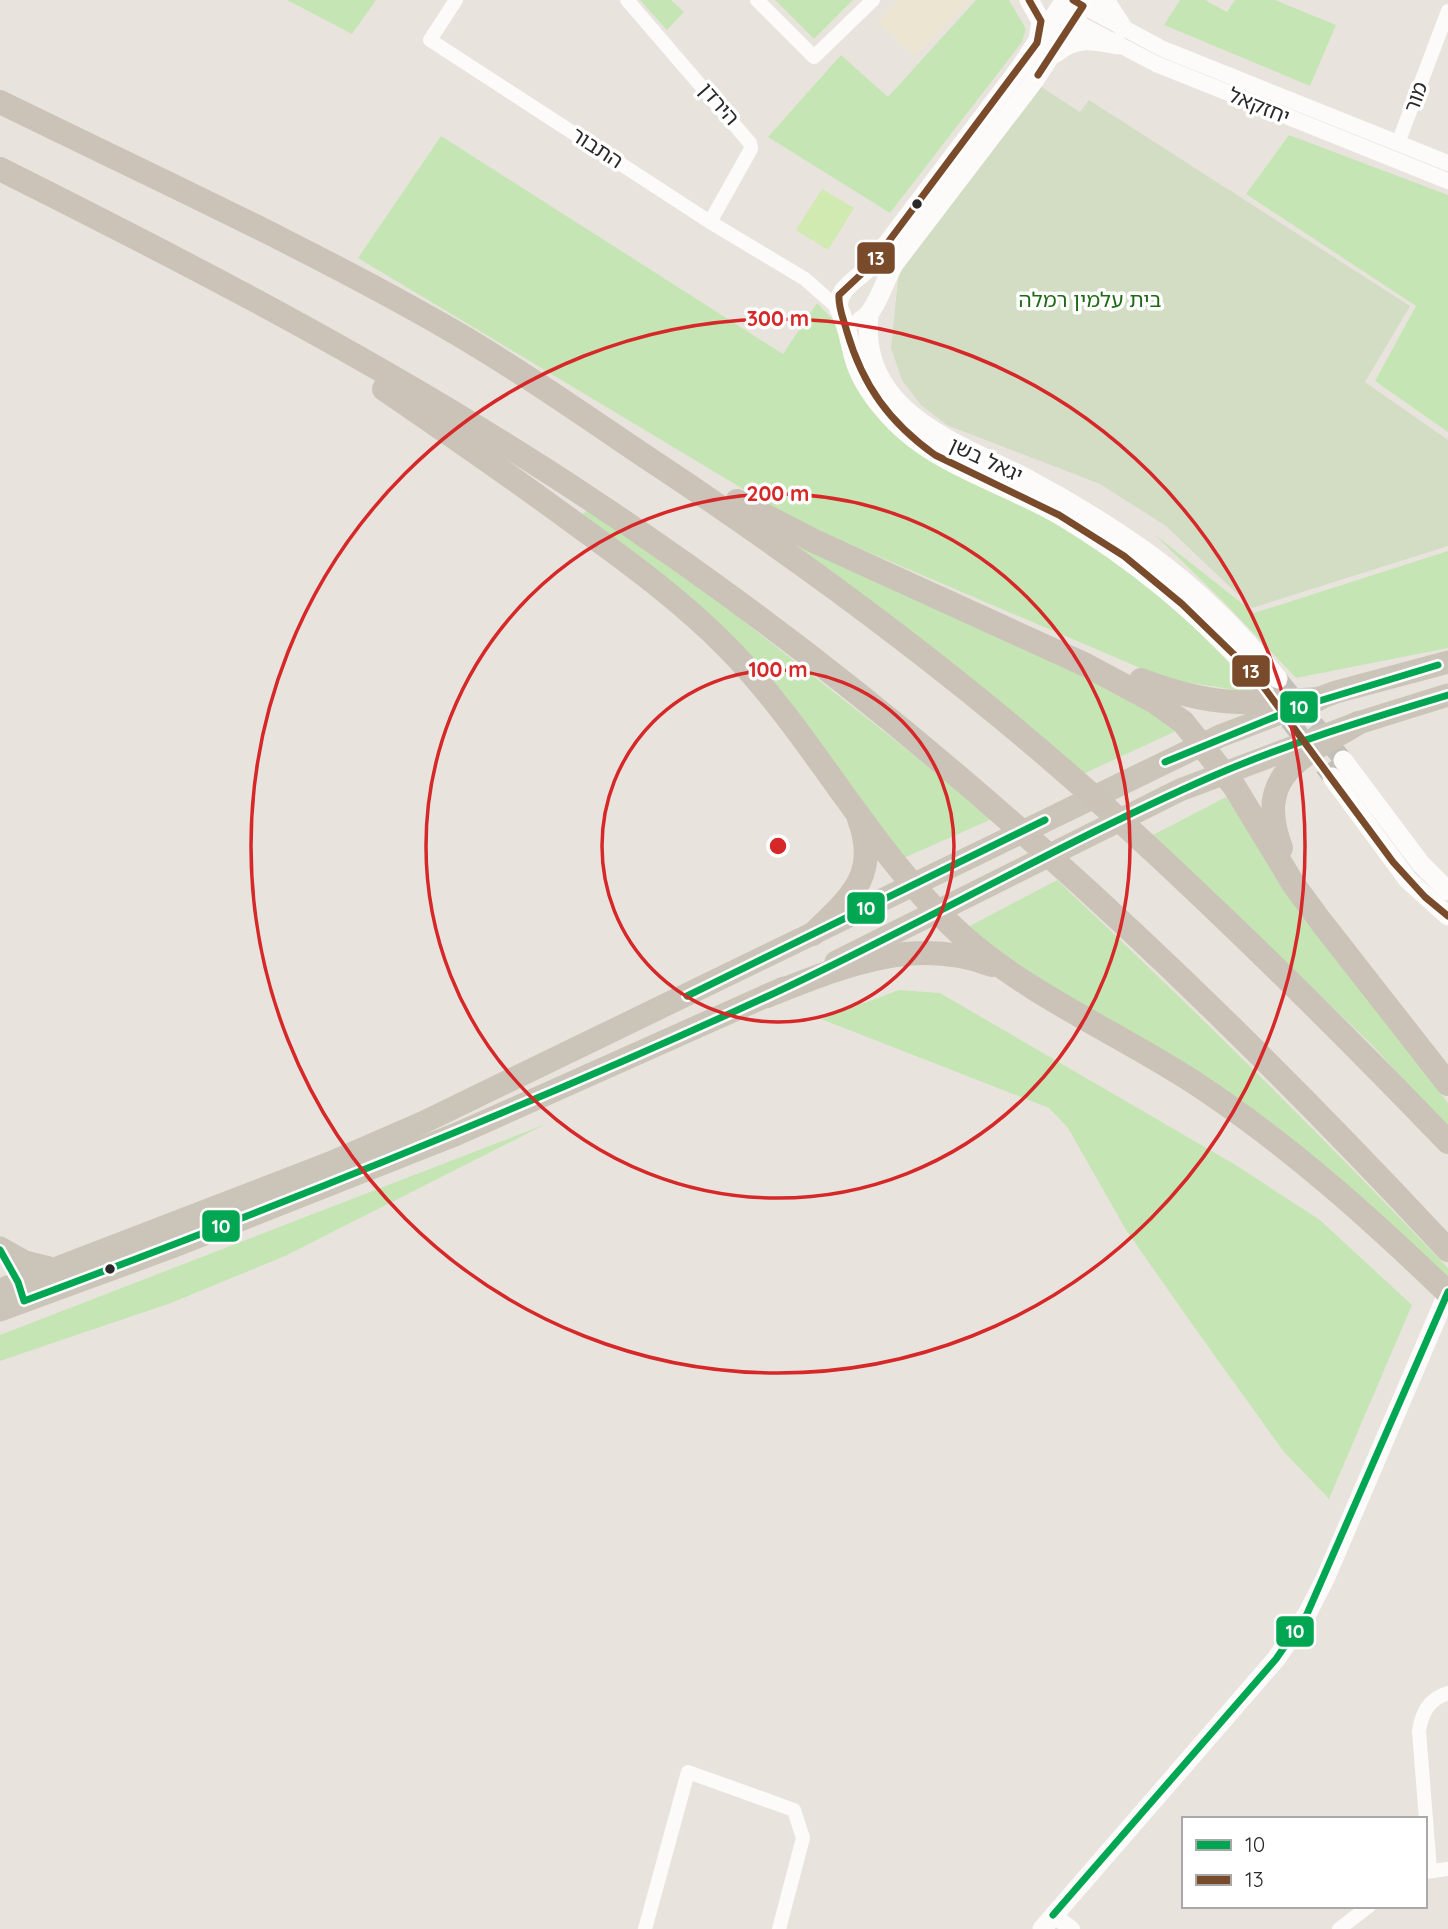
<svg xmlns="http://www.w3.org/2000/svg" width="1448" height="1929" viewBox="0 0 1448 1929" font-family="Quicksand,'Noto Sans Hebrew',sans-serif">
  <rect width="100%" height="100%" fill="#e8e4dd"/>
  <path fill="#ece5d1" d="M900,0H972L915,56L877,22Z"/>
  <g fill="#c5e6b4">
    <path d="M287,0H376L352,34Z"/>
    <path d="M640,0H671L684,12L667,30Z"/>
    <path d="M775,0H853L814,39Z"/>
    <path d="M976,0H1009L1026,29L1022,42L890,213L768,137L841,55L888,97Z"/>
    <path d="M1180,0H1205L1227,12L1235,0H1275L1336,25L1310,86L1164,25Z"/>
    <path d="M1289,135L1448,195V432L1375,381L1416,306L1246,194Z"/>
    <path d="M441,136L783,354L817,303L842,329L856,375L1025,502L1156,589L1260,694L1166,679L800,523L358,258Z"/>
    <path d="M589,508L732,612L994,818L904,858L744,654L579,518Z"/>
    <path d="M1153,533L1254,613L1448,551V648L1296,678L1222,600Z"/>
    <path d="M799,541L1136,701L1176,731L1083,774L800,555Z"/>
    <path d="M1226,797L1354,981L1448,1103V1129L1372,1045L1153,835Z"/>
    <path d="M1057,880C1191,1006 1321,1135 1448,1268V1282L968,927Z"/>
    <path d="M899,990L940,993L1234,1164L1320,1220L1412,1305L1329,1499L1284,1452L1199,1334L1126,1230L1068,1128L1049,1108L821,1019Z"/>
    <path d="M546,1124L285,1256L171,1303L0,1361V1335Z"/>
  </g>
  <path fill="#d2ddc4" d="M1040,86L1080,112L1089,100L1410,306L1365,382L1448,440V546L1252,608L1166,526L1100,484L947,425L921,405L902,380L891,348L899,271Z"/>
  <path fill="#d1eab1" d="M822,189L854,208L828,250L796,230Z"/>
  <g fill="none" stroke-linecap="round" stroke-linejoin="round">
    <g stroke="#c2bfb9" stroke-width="19" stroke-dasharray="19 10" stroke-linecap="butt">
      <path d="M1254,674L1332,777"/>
      <path d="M1278,679L1343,760"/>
    </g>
    <g stroke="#fcfbfa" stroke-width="14">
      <path d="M456,0L430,40L710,222L805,279L839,309"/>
      <path d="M627,0L750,143L751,149L710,222"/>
      <path d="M757,0L814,57L873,0"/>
      <path d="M1398,143L1448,11"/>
      <path d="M1430,1870L1419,1731C1422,1712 1429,1699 1448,1693"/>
      <path d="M1425,1872L1448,1869"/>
      <path d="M645,1929L688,1772L794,1810L803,1838L779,1929"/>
      <path d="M1339,1929L1369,1906"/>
    </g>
    <g stroke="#fcfbfa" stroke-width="16">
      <path d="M1083,6L1163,49L1448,163"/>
      <path d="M1074,21L1156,64L1448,181"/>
      <path d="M1053,1915L1072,1929"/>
    </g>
    <g stroke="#fcfbfa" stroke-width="19">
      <path d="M1029,0L1041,21L1038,41"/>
      <path d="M1065,0L1019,69L871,265C859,279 835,289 839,309C847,324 849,339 853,355C858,375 870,394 884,410C929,465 1001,481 1061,516C1133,559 1197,612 1254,674"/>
      <path d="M1105,0L1123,28"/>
      <path d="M1056,53C1076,36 1094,40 1118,45"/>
      <path d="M869,315C858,413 959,443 1026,478C1062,497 1097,518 1131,541C1186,578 1237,627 1278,679"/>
      <path d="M861,320C876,314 885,278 895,263L1034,81L1087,0"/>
      <path d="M1343,760L1421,864L1448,891"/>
      <path d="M1332,777L1408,880L1448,916"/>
      <path d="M1042,1929L1276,1659L1307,1614L1325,1579L1448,1292"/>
    </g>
    <g stroke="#cbc4b8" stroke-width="23">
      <path d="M836,962L1180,790L1358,723L1448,695"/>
      <path d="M0,1248L25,1262L57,1270"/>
      <path d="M0,1290L330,1163L422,1123L1220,736L1336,692L1448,662"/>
      <path d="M0,1310L169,1248L457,1134L784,988"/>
    </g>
    <g stroke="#ccc3b8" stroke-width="24">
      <path d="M0,102C151,176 305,246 451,330C516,368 578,411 640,453C810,565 976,688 1126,826C1237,928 1344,1034 1448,1142"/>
      <path d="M0,169C202,270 402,374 590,499C908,708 1189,972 1448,1250"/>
      <path d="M384,389C450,434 516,480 580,527C631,564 684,603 728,648C814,736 873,857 965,938C1034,998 1122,1035 1198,1085C1290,1146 1369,1217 1448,1293"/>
      <path d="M737,501L814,541L1086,665L1155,702L1183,722L1234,786L1294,885L1322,923L1448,1084"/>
      <path d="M1141,680C1211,707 1245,704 1318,699"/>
      <path d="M1281,848C1253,773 1304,756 1358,723"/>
      <path d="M813,934C850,898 880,875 859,819"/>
      <path d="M767,996C841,967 913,935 992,965"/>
    </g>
    <defs>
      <g id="bus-1">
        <path d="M1165,762L1299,707L1438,665"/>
        <path d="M687,996L1045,820"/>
        <path d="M0,1250L18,1282L24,1301C274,1208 523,1109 766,997C917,927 1060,843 1213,776C1289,743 1368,719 1448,695"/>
        <path d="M1053,1915L1276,1659L1307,1614L1448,1292"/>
      </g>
      <g id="bus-2">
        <path d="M1029,0L1041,21L1037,43L871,265L839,295C838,308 844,320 847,332C863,386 889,422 935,455L1059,515L1124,556L1182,604L1254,674L1393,862L1425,897L1448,916"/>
        <path d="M1038,75L1083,6L1073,0"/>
      </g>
    </defs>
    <use href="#bus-1" stroke="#fff" stroke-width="12"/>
    <use href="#bus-2" stroke="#fff" stroke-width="12"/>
    <use href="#bus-1" stroke="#00a651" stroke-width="7"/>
    <use href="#bus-2" stroke="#7a4b2a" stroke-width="7"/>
  </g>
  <g fill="none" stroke="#d62828" stroke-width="3.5">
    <circle cx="778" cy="846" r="176"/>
    <circle cx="778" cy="846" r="352"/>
    <circle cx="778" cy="846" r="527"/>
  </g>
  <g fill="#292929" stroke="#fff" stroke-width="2.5">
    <circle cx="917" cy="204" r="6"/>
    <circle cx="110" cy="1269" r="6"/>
  </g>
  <g text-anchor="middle" stroke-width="7" stroke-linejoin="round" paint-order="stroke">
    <g font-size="21" fill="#292929" stroke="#fff">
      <text transform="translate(1416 97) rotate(-70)" y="7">מור</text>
      <text transform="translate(719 104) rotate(49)" y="7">הירדן</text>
      <text transform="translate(1259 106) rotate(22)" y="7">יחזקאל</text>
      <text transform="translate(597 148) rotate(33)" y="7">התבור</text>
      <text transform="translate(986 460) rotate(25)" y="7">יגאל בשן</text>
    </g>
    <g font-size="21" fill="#206a15" stroke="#fff">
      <text x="1090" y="307">בית עלמין רמלה</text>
    </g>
  </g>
  <circle cx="778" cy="846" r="10" fill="#d62828" stroke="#fff" stroke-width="3.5"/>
  <g font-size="21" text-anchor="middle" font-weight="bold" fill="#d62828" stroke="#fff" stroke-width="7" stroke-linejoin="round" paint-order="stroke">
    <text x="778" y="326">300 m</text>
    <text x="778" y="501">200 m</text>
    <text x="778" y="677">100 m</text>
  </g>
  <g stroke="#fff" stroke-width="2.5">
    <rect x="856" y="241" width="40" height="34" rx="7" fill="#7a4b2a"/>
    <rect x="1231" y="654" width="40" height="34" rx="7" fill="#7a4b2a"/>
    <rect x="1279" y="690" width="40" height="34" rx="7" fill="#00a651"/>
    <rect x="846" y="891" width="40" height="34" rx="7" fill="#00a651"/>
    <rect x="201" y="1209" width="40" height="34" rx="7" fill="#00a651"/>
    <rect x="1275" y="1615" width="40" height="33" rx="7" fill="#00a651"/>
  </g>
  <g font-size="19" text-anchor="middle" font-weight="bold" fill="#fff">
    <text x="876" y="265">13</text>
    <text x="1251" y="678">13</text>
    <text x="1299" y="714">10</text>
    <text x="866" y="915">10</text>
    <text x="221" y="1233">10</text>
    <text x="1295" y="1638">10</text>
  </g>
  <rect x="1182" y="1817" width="245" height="91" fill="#ffffff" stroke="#a9a9a9" stroke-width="2"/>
  <rect x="1196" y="1840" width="35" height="10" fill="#00a651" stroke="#a9a9a9" stroke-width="2"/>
  <text x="1245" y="1852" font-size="21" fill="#292929">10</text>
  <rect x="1196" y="1875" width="35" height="10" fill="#7a4b2a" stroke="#a9a9a9" stroke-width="2"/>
  <text x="1245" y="1887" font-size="21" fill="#292929">13</text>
</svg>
